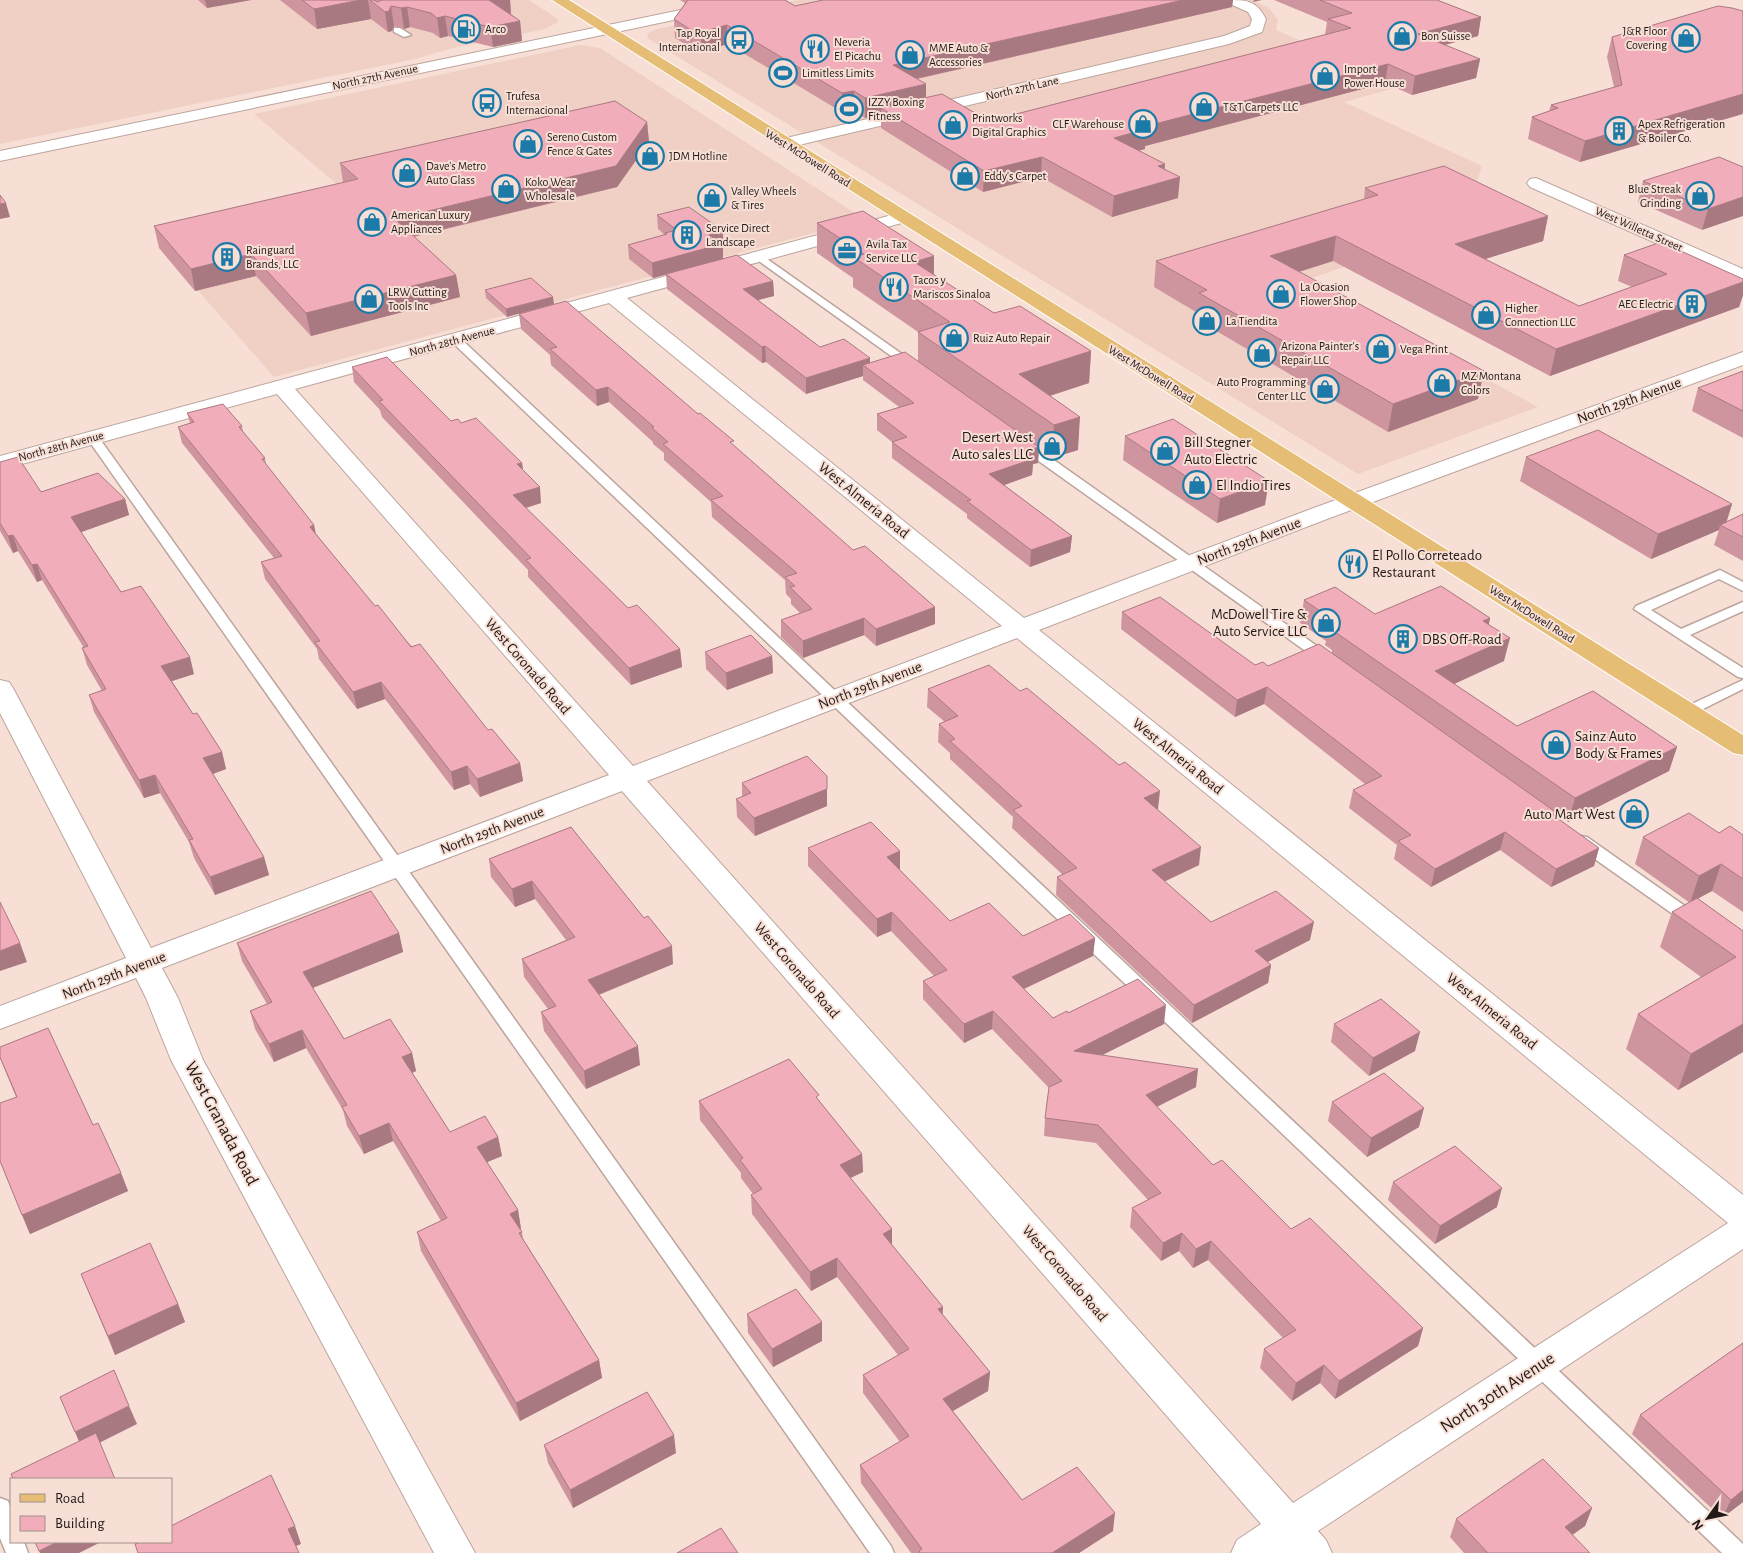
<svg xmlns="http://www.w3.org/2000/svg" width="1743" height="1553" viewBox="0 0 1743 1553" font-family="'Alegreya Sans',sans-serif">
  <rect width="100%" height="100%" fill="#f7dfd6"/>
  <g fill="#f0d0c5">
    <path d="M0,0H529L558,19V22L545,29L453,48L415,59L0,144Z"/>
    <path d="M798,0H1253L1269,8L1278,20L1276,30L1403,86L1344,102L1482,166L1473,193L1387,252L1306,280L1538,407L1358,474L647,38L648,33L657,29Z"/>
    <path d="M580,45L600,48L855,213L843,225L274,377L162,250L359,203L254,114Z"/>
  </g>
  <g fill="none" stroke-linecap="round" stroke-linejoin="round">
    <defs>
      <g id="service">
        <path d="M394,28H400L411,35L404,37L394,32Z"/>
        <path d="M760,254L916,364L918,366L916,368H908L756,259L755,257L756,255Z"/>
        <path d="M456,337L460,338L1743,1544V1553H1722L452,342L450,340Z"/>
        <path d="M93,434L97,435L891,1546L894,1553H870L87,438Z"/>
        <path d="M1023,440L1027,441L1331,656L1333,659L1331,662H1321L1019,447L1017,444Z"/>
        <path d="M1720,570L1743,582V591L1719,579L1651,610L1681,629L1743,602V611L1690,635L1743,668V678L1738,677L1634,609L1636,606Z"/>
        <path d="M1743,680V689L1691,715H1681L1679,712L1681,709Z"/>
        <path d="M1581,836L1587,837L1699,916L1701,920L1699,924L1693,926L1687,924L1575,845L1573,841L1575,837Z"/>
        <path d="M0,1498L8,1501L11,1509V1542H24L28,1553H6L0,1538Z"/>
      </g>
      <g id="minor">
        <path d="M1226,0C1247,0 1256,0 1266,19L1262,32L1229,44L786,148L780,147L778,143L780,139L786,138L1224,36L1250,26L1252,19L1248,12L1228,3Z"/>
        <path d="M1536,178L1743,269V282L1530,187L1527,183L1530,179Z"/>
        <path d="M903,212L909,213L912,217L909,221L627,298L1024,618L1311,509L1743,352V365L1327,519L1039,630L1743,1195V1249L1318,1531L1326,1540L1332,1553H1231L1237,1540L1261,1524L622,791L162,968L178,998L203,1060L475,1553H434L171,1060L146,998L136,978L0,1029V1006L126,958L0,713V680L9,682L13,688L151,948L609,775L277,394L0,470V456ZM609,303L1002,626L633,766L295,389ZM1017,638L1728,1223L1293,1503L647,781Z"/>
      </g>
      <path id="secondary" d="M729,0H757L755,3L750,4L0,161V151Z"/>
      <path id="primary" d="M552,0H569L1743,735V755L1733,753Z"/>
    </defs>
    <use href="#service" stroke="#bca59d" stroke-width="3"/>
    <use href="#minor" stroke="#bca59d" stroke-width="2"/>
    <use href="#secondary" stroke="#bca59d" stroke-width="2"/>
    <use href="#primary" stroke="#fff" stroke-width="2"/>
    <use href="#service" fill="#fff" fill-rule="evenodd"/>
    <use href="#minor" fill="#fff" fill-rule="evenodd"/>
    <use href="#secondary" fill="#fff" fill-rule="evenodd"/>
    <use href="#primary" fill="#e6bd74" fill-rule="evenodd"/>
  </g>
  <g fill="#cf959f">
    <path d="M198,0H251L207,8Z"/>
    <path d="M280,0H510L511,14L520,21L522,41L493,47L448,36L440,38L433,33L410,27L404,29L394,26L392,31L388,32L371,19L317,29Z"/>
    <path d="M680,0H785L795,6L823,0H1233L1232,7L917,79L926,98L989,121L1325,35L1327,22L1274,0H1437L1481,17L1478,36L1444,45L1480,59L1476,78L1412,95L1385,83L1145,146V149L1139,150L1165,169L1178,198L1112,217L1041,177L983,192L881,128V114L865,118L854,111L842,112L728,44L702,51L695,50L675,38L674,19L685,3Z"/>
    <path d="M1743,11V114L1580,162L1528,139L1532,117L1549,111L1551,105L1614,87L1607,57L1612,37Z"/>
    <path d="M647,122L649,142L617,187L414,237L456,275L460,297L311,336L256,276L195,291L159,248L154,226L343,183L340,163Z"/>
    <path d="M1743,167L1702,230L1638,202L1643,181Z"/>
    <path d="M1365,188L1548,216L1543,241L1485,259L1579,306L1632,287L1618,281L1624,255L1743,279V295L1739,307L1550,376L1333,261L1299,272L1478,399L1388,432L1196,319V312L1154,287L1156,261L1364,200Z"/>
    <path d="M657,215L724,246H723V259L653,278L629,259L628,245L665,235L658,229Z"/>
    <path d="M817,223L934,256V275L994,313L1091,351L1089,383L1050,396L1078,450L1052,458L1039,449L1038,463L1033,464L1032,475L1004,485L1072,536L1070,552L1030,567L967,518V514L892,458V442L877,430V414L899,407L863,380V376L806,394L766,362L762,363L667,289L666,274L773,281L774,296L758,300L820,347L870,363L918,361V332L853,287V278L817,253Z"/>
    <path d="M531,278L507,317L486,298L485,290Z"/>
    <path d="M519,314L734,446L935,624L876,646L864,635L803,658L781,637V620L800,613L791,604V599L786,594L785,580L712,517L711,502L664,460V453L653,444V442L609,402L597,406L551,365L550,355L521,329Z"/>
    <path d="M352,367L451,421L461,423L522,463L523,470L541,503L526,508L628,608L680,649L682,667L631,685L528,577V570L382,417L380,410L354,382Z"/>
    <path d="M1743,371V438L1692,411L1698,388Z"/>
    <path d="M187,413L242,426L243,432L265,458L266,465L314,525L316,534L375,606L488,730L520,763L523,781L480,797L470,784L454,790L385,699L357,709L319,659L317,649L265,579L261,562L274,558L182,443L178,427L190,423Z"/>
    <path d="M1125,436L1265,505L1217,523L1123,460Z"/>
    <path d="M1526,457L1732,504L1726,522L1743,514V561L1714,545L1719,530L1651,559L1520,481Z"/>
    <path d="M0,462L41,492L125,499L129,515L81,532L121,592L194,674L172,681L193,714L222,752L226,769L213,774L264,857L269,875L215,895L194,858L189,842L160,793L144,798L94,712L89,695L102,691L87,665L82,648H84L42,580L37,582L18,551L13,553L0,531Z"/>
    <path d="M1304,600L1375,614L1490,618L1489,624L1504,661L1454,684L1517,726L1677,747L1669,771L1568,822L1557,814L1556,817L1599,848L1594,866L1551,887L1500,850L1431,887L1394,859L1397,845L1349,808L1353,790L1365,784L1264,704L1235,717L1121,629L1122,612L1255,665L1268,666L1332,653V650L1325,645L1326,641L1300,623Z"/>
    <path d="M705,652L772,656L773,673L727,690L706,669Z"/>
    <path d="M928,689L1158,809H1157L1199,865L1164,882L1211,922L1310,940L1267,962L1271,965L1268,983L1192,1023L1056,895L1057,877L1063,875L1012,828L1013,817L950,759V753L938,742L939,724L945,722L927,707Z"/>
    <path d="M742,783L827,806L755,836L737,817L736,799L742,797Z"/>
    <path d="M571,827L673,964L599,995L640,1065L586,1089L544,1031L541,1012L548,1009L524,977L522,959L566,940L535,899L515,907L491,877L489,859Z"/>
    <path d="M1719,833L1743,835V912L1712,891L1697,898L1743,931V1052L1678,1090L1626,1049L1638,1014L1701,977L1660,947L1672,912L1690,903L1635,864L1643,837Z"/>
    <path d="M808,848L900,851V869H899L950,921L1023,936L1095,938L1093,956L1024,989L1053,1018L1068,1013L1164,1024L1101,1055L1196,1087L1157,1107L1213,1165L1291,1229L1423,1328L1418,1346L1335,1399L1320,1383L1292,1401L1260,1368L1264,1349L1283,1338L1208,1260L1193,1268L1179,1251L1161,1261L1130,1227L1132,1208L1148,1200L1096,1143L1044,1136L1045,1118L1049,1088L992,1029L964,1043L923,999V981L934,976L891,931L877,937L808,866Z"/>
    <path d="M399,933L403,952L313,988L344,1039L412,1053L416,1071L412,1073L450,1132L498,1137L502,1156L487,1162L518,1210L521,1229H520L522,1232L523,1239L599,1360L602,1378L520,1421L421,1251L417,1232L441,1221L393,1141L364,1154L347,1126L343,1110L306,1048L274,1062L255,1029L250,1011L267,1004L242,961L237,943Z"/>
    <path d="M1334,1024L1415,1051L1369,1076L1331,1042Z"/>
    <path d="M0,1047L93,1125L121,1173L128,1191L30,1234L0,1161L16,1097L0,1058Z"/>
    <path d="M699,1101H819L862,1154L863,1172L850,1178L892,1229V1245L943,1307L942,1314L990,1372L988,1391L953,1411L1022,1500L1113,1531L1079,1553H911L861,1483L860,1465L900,1442L863,1393V1375L898,1355L837,1277L811,1291L752,1214L751,1195L753,1194L741,1178V1173L700,1120Z"/>
    <path d="M1332,1102L1419,1127L1367,1157L1328,1121Z"/>
    <path d="M1393,1182L1497,1207L1435,1244L1388,1200Z"/>
    <path d="M81,1274L178,1304L185,1322L115,1355Z"/>
    <path d="M747,1314L822,1322V1341L773,1367L748,1333Z"/>
    <path d="M1743,1343V1502L1722,1518L1632,1434L1640,1415Z"/>
    <path d="M544,1445L676,1453L573,1508L548,1463Z"/>
    <path d="M1592,1508L1585,1526L1572,1535L1590,1553H1464L1450,1537L1456,1519Z"/>
  </g>
  <g fill="#a97982">
    <path d="M205,0H251L207,8Z"/>
    <path d="M361,0H368L371,19L317,29L314,9Z"/>
    <path d="M487,0H510L511,14Z"/>
    <path d="M1183,0H1233L1232,7L893,84V65Z"/>
    <path d="M1254,0H1262L1253,2Z"/>
    <path d="M391,6L394,26L392,31L388,32L385,12Z"/>
    <path d="M407,7L410,27L404,29L401,8Z"/>
    <path d="M445,16L448,36L440,38L437,18Z"/>
    <path d="M1481,17L1478,36L1415,53L1418,34Z"/>
    <path d="M520,21L522,41L493,47L490,27Z"/>
    <path d="M727,25L728,44L702,51L701,32Z"/>
    <path d="M1480,59L1476,78L1412,95L1415,76Z"/>
    <path d="M1388,64L1385,83L1145,146V149L1112,158L1114,138L1143,127Z"/>
    <path d="M926,84V104L881,108V114L865,118V98Z"/>
    <path d="M854,91V111L842,112V93Z"/>
    <path d="M1743,94V110L1742,114L1580,162L1585,141Z"/>
    <path d="M647,122L649,142L617,187L398,240L395,219Z"/>
    <path d="M1042,157L1041,177L983,192L984,171Z"/>
    <path d="M1165,164L1164,182L1180,177L1178,198L1112,217L1114,196L1158,166Z"/>
    <path d="M1743,197V216L1702,230L1708,209Z"/>
    <path d="M6,203L10,217L0,219V204Z"/>
    <path d="M1548,216L1543,241L1450,270L1455,244Z"/>
    <path d="M723,231V259L653,278L652,263L709,235Z"/>
    <path d="M1336,236L1333,261L1266,282L1270,256Z"/>
    <path d="M251,254L256,276L195,291L191,269Z"/>
    <path d="M934,256V287L914,262Z"/>
    <path d="M456,275L460,297L311,336L306,313Z"/>
    <path d="M773,281L774,296L743,304V289Z"/>
    <path d="M1743,282V295L1739,307L1550,376L1556,349Z"/>
    <path d="M553,297L554,304L507,317L506,309Z"/>
    <path d="M765,346L766,362L762,363V347Z"/>
    <path d="M1091,351L1089,383L1024,404L1019,374Z"/>
    <path d="M870,358V370L863,365V376L806,394V378Z"/>
    <path d="M1484,371L1478,399L1388,432L1393,404Z"/>
    <path d="M608,387L609,402L597,406L596,390Z"/>
    <path d="M1080,417L1078,450L1052,458L1054,425Z"/>
    <path d="M1039,447L1038,463L1033,464L1032,475L988,491L989,474L1023,452Z"/>
    <path d="M522,463L524,479L517,464Z"/>
    <path d="M1269,481L1265,505L1217,523L1220,499Z"/>
    <path d="M540,487L541,503L515,511L513,495Z"/>
    <path d="M125,499L129,515L76,534L71,517Z"/>
    <path d="M1732,504L1725,527L1720,525L1719,530L1651,559L1658,534Z"/>
    <path d="M314,525L317,542L310,527Z"/>
    <path d="M13,535L18,551L13,553L8,536Z"/>
    <path d="M1072,536L1070,552L1030,567L1031,550Z"/>
    <path d="M37,564L42,580L37,582L32,565Z"/>
    <path d="M935,607V624L876,646V629Z"/>
    <path d="M864,618V635L803,658V641Z"/>
    <path d="M1490,618L1485,641L1483,621Z"/>
    <path d="M1510,638L1504,661L1430,695L1435,671Z"/>
    <path d="M680,649L682,667L631,685L629,668Z"/>
    <path d="M772,656L773,673L727,690L726,673Z"/>
    <path d="M190,657L194,674L166,683L161,666Z"/>
    <path d="M381,682L385,699L357,709L353,692Z"/>
    <path d="M1267,687L1264,704L1235,717L1237,700Z"/>
    <path d="M1677,747L1669,771L1568,822L1575,798Z"/>
    <path d="M222,752L226,769L207,776L203,758Z"/>
    <path d="M520,763L523,781L480,797L477,779Z"/>
    <path d="M467,766L470,784L454,790L451,772Z"/>
    <path d="M155,775L160,793L144,798L139,780Z"/>
    <path d="M827,776V806L755,836L754,818Z"/>
    <path d="M1160,791L1158,809L1142,816L1144,798Z"/>
    <path d="M1505,832L1500,850L1431,887L1435,869Z"/>
    <path d="M1201,847L1199,865L1150,888L1152,870Z"/>
    <path d="M1599,848L1594,866L1551,887L1556,869Z"/>
    <path d="M900,851V869L886,875L887,857Z"/>
    <path d="M264,857L269,875L215,895L210,877Z"/>
    <path d="M1721,864L1712,891L1690,903L1699,876Z"/>
    <path d="M532,881L535,899L515,907L512,889Z"/>
    <path d="M892,912L891,931L877,937V919Z"/>
    <path d="M1314,922L1310,940L1252,970L1255,951Z"/>
    <path d="M399,933L403,952L307,990L303,972Z"/>
    <path d="M1095,938L1093,956L1011,995L1012,977Z"/>
    <path d="M20,943L27,962L0,971V951Z"/>
    <path d="M672,946L673,964L590,998L588,980Z"/>
    <path d="M1271,965L1268,983L1192,1023L1194,1005Z"/>
    <path d="M1166,1005L1164,1024L1073,1070L1074,1051Z"/>
    <path d="M993,1011L992,1029L964,1043V1024Z"/>
    <path d="M1743,1024V1052L1678,1090L1691,1054Z"/>
    <path d="M302,1030L306,1048L274,1062L269,1044Z"/>
    <path d="M1420,1032L1415,1051L1369,1076L1373,1058Z"/>
    <path d="M638,1046L640,1065L586,1089L584,1071Z"/>
    <path d="M412,1053L416,1071L406,1076L402,1057Z"/>
    <path d="M1198,1069L1196,1087L1144,1113L1146,1095Z"/>
    <path d="M1424,1108L1419,1127L1367,1157L1371,1138Z"/>
    <path d="M389,1123L393,1141L364,1154L359,1136Z"/>
    <path d="M498,1137L502,1156L480,1165L477,1147Z"/>
    <path d="M862,1154L863,1172L840,1183V1165Z"/>
    <path d="M121,1173L128,1191L30,1234L22,1215Z"/>
    <path d="M1502,1188L1497,1207L1435,1244L1440,1226Z"/>
    <path d="M518,1210L521,1229L514,1232L510,1214Z"/>
    <path d="M892,1229V1248L883,1234Z"/>
    <path d="M1182,1233L1179,1251L1161,1261L1163,1243Z"/>
    <path d="M1211,1241L1208,1260L1193,1268L1196,1249Z"/>
    <path d="M837,1258V1277L811,1291L810,1272Z"/>
    <path d="M178,1304L185,1322L115,1355L108,1336Z"/>
    <path d="M943,1307L942,1325L938,1309Z"/>
    <path d="M822,1322V1341L773,1367L772,1349Z"/>
    <path d="M1423,1328L1418,1346L1335,1399L1339,1381Z"/>
    <path d="M599,1360L602,1378L520,1421L516,1403Z"/>
    <path d="M1324,1365L1320,1383L1292,1401L1296,1383Z"/>
    <path d="M990,1372L988,1391L942,1417L943,1399Z"/>
    <path d="M129,1406L137,1424L83,1451L75,1432Z"/>
    <path d="M674,1435L676,1453L573,1508L570,1490Z"/>
    <path d="M1743,1490V1502L1722,1518L1731,1500Z"/>
    <path d="M1592,1508L1585,1526L1558,1545L1565,1527Z"/>
    <path d="M1115,1513L1113,1531L1079,1553H1052Z"/>
    <path d="M295,1526L301,1544L294,1547L288,1529Z"/>
    <path d="M57,1542H101L79,1553H40L39,1551Z"/>
  </g>
  <g fill="#f1adb9" stroke="#a97982">
    <path d="M302,0H361L314,9Z"/>
    <path d="M370,0H374L377,2L382,0H489L520,21L490,27L445,16L437,18L431,13L407,7L401,8L391,6L389,11L385,12Z"/>
    <path d="M688,0H785L795,6L823,0H1183L893,65L926,84L865,98L854,91L842,93L727,25L701,32H694L674,19Z"/>
    <path d="M1320,0H1437L1481,17L1418,34L1480,59L1415,76L1388,64L1143,127L1147,129L1114,138L1165,164L1158,166L1180,177L1114,196L1042,157L984,171L881,108L942,94L989,121L1351,28L1328,19L1352,13Z"/>
    <path d="M1718,6L1732,8L1743,11V94L1585,141L1532,117L1558,108L1551,105L1622,85L1612,37Z"/>
    <path d="M615,101L647,122L616,166L395,219L456,275L306,313L251,254L191,269L154,226L358,179L340,163Z"/>
    <path d="M1719,157L1743,167V197L1708,209L1643,181Z"/>
    <path d="M1444,166L1548,216L1455,244L1579,306L1667,274L1624,255L1661,242L1743,279V282L1556,349L1336,236L1270,256L1484,371L1393,404L1199,293L1207,290L1156,261L1378,195L1365,188Z"/>
    <path d="M0,195L6,203L0,204Z"/>
    <path d="M689,207L723,231L709,235L722,244L652,263L628,245L667,234L665,233L677,230L657,215Z"/>
    <path d="M863,211L934,256L914,262L994,313L1020,306L1091,351L1019,374L1080,417L1054,425L918,332L950,322L853,257L864,254L817,223Z"/>
    <path d="M737,255L773,281L743,289L820,347L844,339L870,358L806,378L765,346L762,347L666,274Z"/>
    <path d="M531,278L553,297L506,309L485,290Z"/>
    <path d="M566,301L698,414L700,413L734,441L730,442L853,550L865,546L935,607L876,629L864,618L803,641L781,620L812,609L790,587L795,586L785,577L797,573L711,500L723,496L663,444L668,442L652,428L654,427L608,387L596,390L550,349L557,347L519,314Z"/>
    <path d="M905,352L1039,447L1023,452L1033,459L989,474L1072,536L1031,550L967,501L971,500L892,442L907,437L877,414L914,403L863,365Z"/>
    <path d="M387,357L451,421L458,419L461,423L476,418L522,463L517,464L540,487L513,495L628,608L637,605L680,649L629,668L526,560L531,558L379,401L383,400L352,367Z"/>
    <path d="M1743,371V411L1698,388Z"/>
    <path d="M223,404L242,426L239,427L265,458L262,459L314,525L310,527L375,606L378,605L411,647L420,644L488,730L492,729L520,763L477,779L467,766L451,772L381,682L353,692L315,642L320,641L261,562L282,556L178,427L194,422L187,413Z"/>
    <path d="M1173,419L1269,481L1220,499L1125,436Z"/>
    <path d="M1598,430L1732,504L1658,534L1526,457Z"/>
    <path d="M18,457L41,492L98,473L125,499L71,517L121,592L141,586L190,657L161,666L193,714L197,713L222,752L203,758L264,857L210,877L189,840L193,839L155,775L139,780L89,695L106,689L82,648L88,646L37,564L32,565L13,535L8,536L0,523V462Z"/>
    <path d="M1743,514V537L1720,525Z"/>
    <path d="M1441,586L1490,618L1483,621L1510,638L1435,671L1517,726L1593,691L1677,747L1575,798L1335,632L1340,630L1329,622L1333,620L1304,600L1335,587L1375,614Z"/>
    <path d="M1160,597L1255,665L1263,662L1268,666L1319,644L1557,813L1553,815L1599,848L1556,869L1505,832L1435,869L1398,841L1411,835L1353,790L1382,776L1267,687L1237,700L1122,612Z"/>
    <path d="M751,635L772,656L726,673L705,652Z"/>
    <path d="M989,665L1020,691L1027,688L1119,765L1125,762L1160,791L1144,798L1201,847L1152,870L1211,922L1276,891L1314,922L1255,951L1271,965L1194,1005L1057,877L1077,868L1013,810L1022,806L950,741L955,739L939,724L958,716L928,689Z"/>
    <path d="M807,756L827,776V789L754,818L736,799L751,793L742,783Z"/>
    <path d="M1689,813L1719,833L1730,826L1743,835V879L1721,864L1699,876L1643,837Z"/>
    <path d="M871,822L900,851L887,857L950,921L989,903L1023,936L1070,914L1095,938L1012,977L1053,1018L1067,1011L1068,1013L1138,979L1166,1005L1074,1051L1198,1069L1146,1095L1213,1165L1222,1160L1291,1229L1310,1218L1423,1328L1339,1381L1324,1365L1296,1383L1264,1349L1296,1330L1211,1241L1196,1249L1182,1233L1163,1243L1132,1208L1161,1193L1098,1125L1045,1118L1049,1087L1062,1081L993,1011L964,1024L923,981L947,970L892,912L877,919L808,848Z"/>
    <path d="M571,827L644,918L648,916L672,946L588,980L638,1046L584,1071L541,1012L556,1006L522,959L575,937L532,881L512,889L489,859Z"/>
    <path d="M371,891L399,933L303,972L344,1039L390,1019L412,1053L402,1057L450,1132L485,1116L498,1137L477,1147L518,1210L510,1214L522,1232L519,1233L599,1360L516,1403L417,1232L447,1218L389,1123L359,1136L342,1107L347,1105L302,1030L269,1044L250,1011L272,1002L237,943Z"/>
    <path d="M1697,898L1743,931V1024L1691,1054L1638,1014L1736,957L1672,912Z"/>
    <path d="M0,902L20,943L0,951Z"/>
    <path d="M1381,999L1420,1032L1373,1058L1334,1024Z"/>
    <path d="M48,1028L93,1125L98,1123L121,1173L22,1215L0,1161V1103L17,1097L0,1057V1047Z"/>
    <path d="M789,1059L819,1095L816,1097L862,1154L840,1165L892,1229L883,1234L943,1307L938,1309L990,1372L943,1399L1022,1500L1077,1467L1115,1513L1052,1553H920L919,1551L922,1549L860,1465L909,1436L863,1375L909,1349L837,1258L810,1272L751,1195L762,1189L740,1160L743,1158L699,1101Z"/>
    <path d="M1384,1073L1424,1108L1371,1138L1332,1102Z"/>
    <path d="M1455,1146L1502,1188L1440,1226L1393,1182Z"/>
    <path d="M150,1243L178,1304L108,1336L81,1274Z"/>
    <path d="M796,1289L822,1322L772,1349L747,1314Z"/>
    <path d="M1743,1343V1490L1731,1500L1640,1415Z"/>
    <path d="M114,1370L129,1406L75,1432L60,1397Z"/>
    <path d="M647,1392L674,1435L570,1490L544,1445Z"/>
    <path d="M96,1433L115,1479H13L11,1474Z"/>
    <path d="M1543,1459L1592,1508L1565,1527L1590,1553H1488L1456,1519Z"/>
    <path d="M271,1475L295,1526L288,1529L299,1553H138L135,1544L140,1542H171V1526Z"/>
    <path d="M721,1528L738,1553H677Z"/>
    <path d="M35,1542H57L39,1551Z"/>
  </g>
  <defs>
    <symbol id="fuel-ring" viewBox="-11 -11 22 22"><circle r="9.5" fill="#f7dfd6" stroke="#1b7aa7" stroke-width="1.5"/><path d="M-5.5-6h7V0h2V4h1.3V-2.5L3-4.5l.8-.8L6-3V5H2.5V1h-1V6h-7ZM-4.2-4.7v3.2H.2V-4.7Z" fill="#1b7aa7"/></symbol>
    <symbol id="shop-ring" viewBox="-11 -11 22 22"><circle r="9.5" fill="#f7dfd6" stroke="#1b7aa7" stroke-width="1.5"/><path d="M-5-2.5h2.3a2.7 3.5 0 0 1 5.4 0H5L5.5 6h-11ZM-1.5-2.5h3a1.5 2.3 0 0 0-3 0Z" fill="#1b7aa7"/></symbol>
    <symbol id="bus-ring" viewBox="-11 -11 22 22"><circle r="9.5" fill="#f7dfd6" stroke="#1b7aa7" stroke-width="1.5"/><path d="M-5-6H5V4H4V6H2V4H-2V6H-4V4H-5ZM-3.5-4V0h7V-4ZM-3.5 1.2v1.5H-2V1.2ZM2 1.2v1.5H3.5V1.2Z" fill="#1b7aa7"/></symbol>
    <symbol id="restaurant-ring" viewBox="-11 -11 22 22"><circle r="9.5" fill="#f7dfd6" stroke="#1b7aa7" stroke-width="1.5"/><path d="M-5-6h1v4h1v-4h1v4h1v-4h1v5L-1.5 .5V6h-2V.5L-5-1ZM5-6V6H3V1.5H1.5Q1.5-4 5-6Z" fill="#1b7aa7"/></symbol>
    <symbol id="stadium-ring" viewBox="-11 -11 22 22"><circle r="9.5" fill="#f7dfd6" stroke="#1b7aa7" stroke-width="1.5"/><path d="M0-5a6.5 5 0 1 0 0 10a6.5 5 0 1 0 0-10ZM-3.5-1.8h7v3.6h-7Z" fill="#1b7aa7"/></symbol>
    <symbol id="building-ring" viewBox="-11 -11 22 22"><circle r="9.5" fill="#f7dfd6" stroke="#1b7aa7" stroke-width="1.5"/><path d="M-4-6H4V6H1V3H-1V6H-4ZM-2.5-4.3h1.7v1.8h-1.7ZM.8-4.3h1.7v1.8H.8ZM-2.5-1h1.7V.8h-1.7ZM.8-1h1.7V.8H.8Z" fill="#1b7aa7"/></symbol>
    <symbol id="office-ring" viewBox="-11 -11 22 22"><circle r="9.5" fill="#f7dfd6" stroke="#1b7aa7" stroke-width="1.5"/><path d="M-6-3h4V-5.5h4V-3h4V5H-6ZM-1-4.5V-3h2v-1.5ZM-6 0V1H6V0Z" fill="#1b7aa7"/></symbol>
  </defs>
  <g fill-rule="evenodd">
    <use href="#fuel-ring" x="450" y="13" width="32" height="32"/>
    <use href="#shop-ring" x="1386" y="20" width="32" height="32"/>
    <use href="#shop-ring" x="1670" y="22" width="32" height="32"/>
    <use href="#bus-ring" x="723" y="24" width="32" height="32"/>
    <use href="#restaurant-ring" x="799" y="33" width="32" height="32"/>
    <use href="#shop-ring" x="894" y="39" width="32" height="32"/>
    <use href="#stadium-ring" x="767" y="57" width="32" height="32"/>
    <use href="#shop-ring" x="1309" y="60" width="32" height="32"/>
    <use href="#bus-ring" x="471" y="87" width="32" height="32"/>
    <use href="#shop-ring" x="1188" y="91" width="32" height="32"/>
    <use href="#stadium-ring" x="833" y="93" width="32" height="32"/>
    <use href="#shop-ring" x="1127" y="108" width="32" height="32"/>
    <use href="#shop-ring" x="937" y="109" width="32" height="32"/>
    <use href="#building-ring" x="1603" y="115" width="32" height="32"/>
    <use href="#shop-ring" x="512" y="128" width="32" height="32"/>
    <use href="#shop-ring" x="634" y="140" width="32" height="32"/>
    <use href="#shop-ring" x="391" y="157" width="32" height="32"/>
    <use href="#shop-ring" x="949" y="160" width="32" height="32"/>
    <use href="#shop-ring" x="490" y="173" width="32" height="32"/>
    <use href="#shop-ring" x="1684" y="180" width="32" height="32"/>
    <use href="#shop-ring" x="696" y="182" width="32" height="32"/>
    <use href="#shop-ring" x="356" y="206" width="32" height="32"/>
    <use href="#building-ring" x="671" y="219" width="32" height="32"/>
    <use href="#office-ring" x="831" y="235" width="32" height="32"/>
    <use href="#building-ring" x="211" y="241" width="32" height="32"/>
    <use href="#restaurant-ring" x="878" y="271" width="32" height="32"/>
    <use href="#shop-ring" x="1265" y="278" width="32" height="32"/>
    <use href="#shop-ring" x="353" y="283" width="32" height="32"/>
    <use href="#building-ring" x="1676" y="288" width="32" height="32"/>
    <use href="#shop-ring" x="1470" y="299" width="32" height="32"/>
    <use href="#shop-ring" x="1191" y="305" width="32" height="32"/>
    <use href="#shop-ring" x="938" y="322" width="32" height="32"/>
    <use href="#shop-ring" x="1365" y="333" width="32" height="32"/>
    <use href="#shop-ring" x="1246" y="337" width="32" height="32"/>
    <use href="#shop-ring" x="1426" y="367" width="32" height="32"/>
    <use href="#shop-ring" x="1309" y="373" width="32" height="32"/>
    <use href="#shop-ring" x="1036" y="430" width="32" height="32"/>
    <use href="#shop-ring" x="1149" y="435" width="32" height="32"/>
    <use href="#shop-ring" x="1181" y="469" width="32" height="32"/>
    <use href="#restaurant-ring" x="1337" y="548" width="32" height="32"/>
    <use href="#shop-ring" x="1310" y="607" width="32" height="32"/>
    <use href="#building-ring" x="1387" y="623" width="32" height="32"/>
    <use href="#shop-ring" x="1540" y="729" width="32" height="32"/>
    <use href="#shop-ring" x="1618" y="798" width="32" height="32"/>
  </g>
  <g text-anchor="middle" stroke-width="4" stroke-linejoin="round" paint-order="stroke">
    <g font-size="12" fill="#211916" stroke="#f7dfd6" text-anchor="start">
      <text x="485" y="33">Arco</text>
      <text x="1667" y="35" text-anchor="end">J&amp;R Floor<tspan x="1667" dy="14">Covering</tspan></text>
      <text x="720" y="37" text-anchor="end">Tap Royal<tspan x="720" dy="14">International</tspan></text>
      <text x="1421" y="40">Bon Suisse</text>
      <text x="834" y="46">Neveria<tspan x="834" dy="14">El Picachu</tspan></text>
      <text x="929" y="52">MME Auto &amp;<tspan x="929" dy="14">Accessories</tspan></text>
      <text x="1344" y="73">Import<tspan x="1344" dy="14">Power House</tspan></text>
      <text x="802" y="77">Limitless Limits</text>
      <text x="506" y="100">Trufesa<tspan x="506" dy="14">Internacional</tspan></text>
      <text x="868" y="106">IZZY Boxing<tspan x="868" dy="14">Fitness</tspan></text>
      <text x="1223" y="111">T&amp;T Carpets LLC</text>
      <text x="972" y="122">Printworks<tspan x="972" dy="14">Digital Graphics</tspan></text>
      <text x="1124" y="128" text-anchor="end">CLF Warehouse</text>
      <text x="1638" y="128">Apex Refrigeration<tspan x="1638" dy="14">&amp; Boiler Co.</tspan></text>
      <text x="547" y="141">Sereno Custom<tspan x="547" dy="14">Fence &amp; Gates</tspan></text>
      <text x="669" y="160">JDM Hotline</text>
      <text x="426" y="170">Dave's Metro<tspan x="426" dy="14">Auto Glass</tspan></text>
      <text x="984" y="180">Eddy's Carpet</text>
      <text x="525" y="186">Koko Wear<tspan x="525" dy="14">Wholesale</tspan></text>
      <text x="1681" y="193" text-anchor="end">Blue Streak<tspan x="1681" dy="14">Grinding</tspan></text>
      <text x="731" y="195">Valley Wheels<tspan x="731" dy="14">&amp; Tires</tspan></text>
      <text x="391" y="219">American Luxury<tspan x="391" dy="14">Appliances</tspan></text>
      <text x="706" y="232">Service Direct<tspan x="706" dy="14">Landscape</tspan></text>
      <text x="866" y="248">Avila Tax<tspan x="866" dy="14">Service LLC</tspan></text>
      <text x="246" y="254">Rainguard<tspan x="246" dy="14">Brands, LLC</tspan></text>
      <text x="913" y="284">Tacos y<tspan x="913" dy="14">Mariscos Sinaloa</tspan></text>
      <text x="1300" y="291">La Ocasion<tspan x="1300" dy="14">Flower Shop</tspan></text>
      <text x="388" y="296">LRW Cutting<tspan x="388" dy="14">Tools Inc</tspan></text>
      <text x="1673" y="308" text-anchor="end">AEC Electric</text>
      <text x="1505" y="312">Higher<tspan x="1505" dy="14">Connection LLC</tspan></text>
      <text x="1226" y="325">La Tiendita</text>
      <text x="973" y="342">Ruiz Auto Repair</text>
      <text x="1281" y="350">Arizona Painter's<tspan x="1281" dy="14">Repair LLC</tspan></text>
      <text x="1400" y="353">Vega Print</text>
      <text x="1461" y="380">MZ Montana<tspan x="1461" dy="14">Colors</tspan></text>
      <text x="1306" y="386" text-anchor="end">Auto Programming<tspan x="1306" dy="14">Center LLC</tspan></text>
    </g>
    <g font-size="12" fill="#211916" stroke="#f7dfd6">
      <text transform="translate(375 77) rotate(-12)" y="4">North 27th Avenue</text>
      <text transform="translate(1022 88) rotate(-13)" y="4">North 27th Lane</text>
      <text transform="translate(808 158) rotate(32)" y="4">West McDowell Road</text>
      <text transform="translate(1639 229) rotate(24)" y="4">West Willetta Street</text>
      <text transform="translate(452 341) rotate(-15)" y="4">North 28th Avenue</text>
      <text transform="translate(1151 374) rotate(32)" y="4">West McDowell Road</text>
      <text transform="translate(61 446) rotate(-15)" y="4">North 28th Avenue</text>
      <text transform="translate(1532 614) rotate(32)" y="4">West McDowell Road</text>
    </g>
    <g font-size="15" fill="#211916" stroke="#f7dfd6">
      <text transform="translate(1629 400) rotate(-20)" y="5">North 29th Avenue</text>
      <text transform="translate(864 500) rotate(39)" y="5">West Almeria Road</text>
      <text transform="translate(1249 541) rotate(-21)" y="5">North 29th Avenue</text>
      <text transform="translate(528 666) rotate(49)" y="5">West Coronado Road</text>
      <text transform="translate(870 685) rotate(-21)" y="5">North 29th Avenue</text>
      <text transform="translate(1178 756) rotate(39)" y="5">West Almeria Road</text>
      <text transform="translate(492 830) rotate(-21)" y="5">North 29th Avenue</text>
      <text transform="translate(797 970) rotate(49)" y="5">West Coronado Road</text>
      <text transform="translate(114 975) rotate(-21)" y="5">North 29th Avenue</text>
      <text transform="translate(1492 1011) rotate(39)" y="5">West Almeria Road</text>
      <text transform="translate(1065 1273) rotate(49)" y="5">West Coronado Road</text>
    </g>
    <g font-size="15" fill="#211916" stroke="#f7dfd6" text-anchor="start">
      <text x="1033" y="442" text-anchor="end">Desert West<tspan x="1033" dy="17">Auto sales LLC</tspan></text>
      <text x="1184" y="447">Bill Stegner<tspan x="1184" dy="17">Auto Electric</tspan></text>
      <text x="1216" y="490">El Indio Tires</text>
      <text x="1372" y="560">El Pollo Correteado<tspan x="1372" dy="17">Restaurant</tspan></text>
      <text x="1307" y="619" text-anchor="end">McDowell Tire &amp;<tspan x="1307" dy="17">Auto Service LLC</tspan></text>
      <text x="1422" y="644">DBS Off-Road</text>
      <text x="1575" y="741">Sainz Auto<tspan x="1575" dy="17">Body &amp; Frames</tspan></text>
      <text x="1615" y="819" text-anchor="end">Auto Mart West</text>
    </g>
    <g font-size="18" fill="#211916" stroke="#f7dfd6">
      <text transform="translate(222 1123) rotate(62)" y="6">West Granada Road</text>
      <text transform="translate(1497 1392) rotate(-33)" y="6">North 30th Avenue</text>
    </g>
  </g>
  <rect x="10" y="1478" width="162" height="65" fill="#f7dfd6" stroke="#a19089"/>
  <rect x="20" y="1494" width="25" height="8" fill="#e6bd74" stroke="#a19089"/>
  <text x="55" y="1503" font-size="15" fill="#211916">Road</text>
  <rect x="20" y="1516" width="25" height="15" fill="#f1adb9" stroke="#a19089"/>
  <text x="55" y="1528" font-size="15" fill="#211916">Building</text>
  <g transform="translate(1708 1518) rotate(237)" stroke="#f7dfd6" stroke-width="4" paint-order="stroke">
  <path d="M0-4L9 19L0 12L-9 19Z" fill="#211916"/>
  <text y="-8" font-size="14" font-weight="bold" text-anchor="middle" fill="#211916">N</text>
  </g>
</svg>
